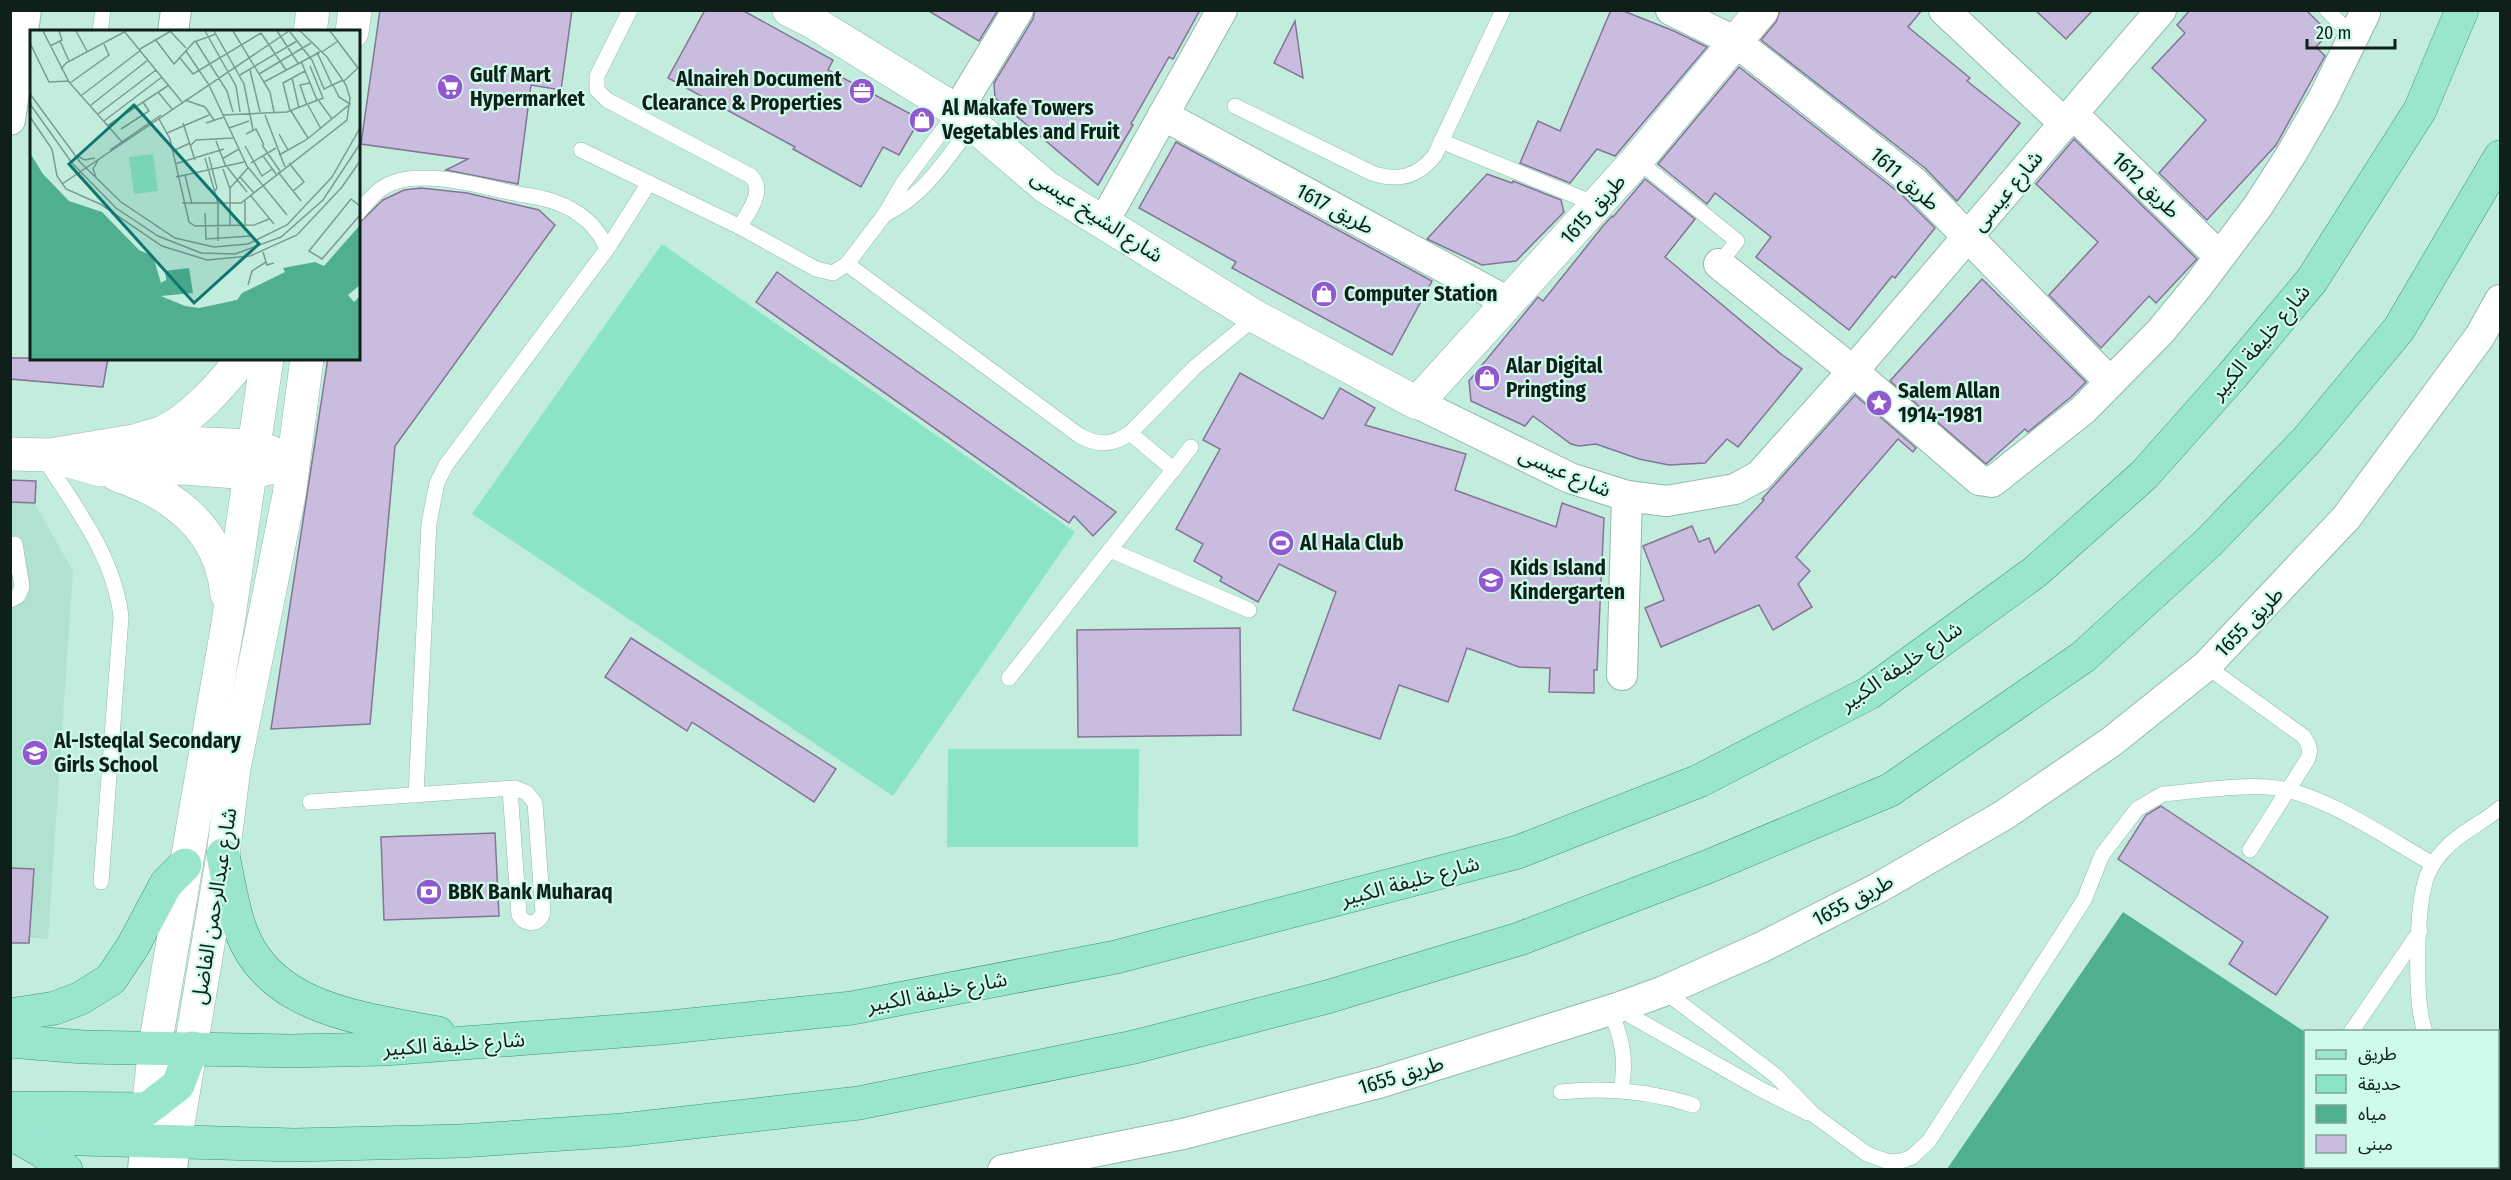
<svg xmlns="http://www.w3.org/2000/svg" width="2511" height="1180" viewBox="0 0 2511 1180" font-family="'Fira Sans Condensed','Noto Sans Arabic',sans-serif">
  <rect width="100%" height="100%" fill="#c2eddd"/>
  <path fill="#b0e2cf" d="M11,480L36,481L35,504L73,571L48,939L11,936Z"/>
  <g fill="#8ce4c6">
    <path d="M662,244L1075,532L893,796L472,514Z"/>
    <path d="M948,749H1139L1138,847H947Z"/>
  </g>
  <path fill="#50ae91" d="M2123,912L2305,1032L2306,1166L2360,1167L2358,1169H1947Z"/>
  <g fill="#c9bcde" stroke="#827595" stroke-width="1.5">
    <path d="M380,10H572L561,90L531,85L518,184L446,170L468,159L361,144Z"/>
    <path d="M705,10H742L833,60L828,70L920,119L899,155L883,147L861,187L793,149L795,147L668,78Z"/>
    <path d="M927,10H998L979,41Z"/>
    <path d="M1035,10H1200L1173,59L1169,57L1131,124L1133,125L1098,185L995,98L994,83L1033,19Z"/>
    <path d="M1611,10H1621L1674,31L1707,47L1615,156L1597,149L1570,183L1520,163L1538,121L1560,131Z"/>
    <path d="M1780,10H1922L1908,27L1970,78L1967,81L2020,123L1957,201L1925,168L1761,40L1776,22Z"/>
    <path d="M2035,10H2093L2066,39Z"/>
    <path d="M2190,10H2306L2329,33L2316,47L2325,56L2276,145L2207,220L2159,173L2206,120L2152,68L2185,33L2177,25Z"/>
    <path d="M1295,21L1303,78L1274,63Z"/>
    <path d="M1739,67L1902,195L1935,228L1895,278L1892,276L1849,330L1756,257L1771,237L1715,193L1707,204L1658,164Z"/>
    <path d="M2074,139L2197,259L2156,303L2149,296L2101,348L2049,295L2098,242L2036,184Z"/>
    <path d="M1176,142L1432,281L1392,355L1232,268L1236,262L1139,208Z"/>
    <path d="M1487,174L1512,183L1513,181L1561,200L1564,212L1516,261L1482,265L1427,239Z"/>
    <path d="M1645,179L1695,219L1665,257L1781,354L1802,369L1738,447L1727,439L1705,463L1669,465L1639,459L1596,444L1579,446L1571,444L1533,416L1525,426L1471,401L1469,381L1538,297L1543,301L1603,226L1612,216L1613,217Z"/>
    <path d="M421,188L467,193L539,210L555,225L395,446L370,724L271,729L328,358H358V224L383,200L404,190Z"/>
    <path d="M777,272L1116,512L1093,536L1074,516L1069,523L756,302Z"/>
    <path d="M1982,279L2086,382L2071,397L2028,432L2025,429L1986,464L1890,381Z"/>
    <path d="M10,358H108L103,387L10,379Z"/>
    <path d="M1240,373L1323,419L1340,388L1375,408L1365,425L1466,454L1455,490L1556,527L1562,503L1604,518L1597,670H1594V693L1549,692L1550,668L1519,667L1467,648L1448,702L1399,685L1380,739L1293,710L1336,592L1279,564L1258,602L1220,581L1222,577L1194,561L1203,544L1176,529L1220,449L1203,440Z"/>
    <path d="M1855,395L1916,448L1913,452L1898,439L1796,557L1810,571L1798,584L1812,607L1773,630L1759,605L1661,647L1645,608L1664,600L1643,546L1692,526L1699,542L1709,538L1715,553L1764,500L1762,499Z"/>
    <path d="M10,480L36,481L35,503L10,502Z"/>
    <path d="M1240,628L1241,735L1078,737L1077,630Z"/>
    <path d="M631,638L836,769L814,802L692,722L687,731L605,677Z"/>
    <path d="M2161,806L2328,917L2276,995L2229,964L2243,942L2118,859L2146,815Z"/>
    <path d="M495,833L499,916L384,920L381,837Z"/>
    <path d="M10,868L34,869L29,943H10Z"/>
  </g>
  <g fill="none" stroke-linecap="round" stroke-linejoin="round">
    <defs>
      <g id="service">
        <path d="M630,10L597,76V90L607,100L751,176C766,192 748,211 740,227"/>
        <path d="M2327,10L2353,36"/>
        <path d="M100,32L103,10"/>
        <path d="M1235,106L1372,173C1398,182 1418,177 1435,155L1503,10"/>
        <path d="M1441,141L1598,205"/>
        <path d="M581,150L740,227L816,269L833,273L847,264L885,214L903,183L957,111"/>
        <path d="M1637,160L1737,241L1719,264"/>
        <path d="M358,213C367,202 378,188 392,183C427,170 479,186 514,193C527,196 542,197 555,202C578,210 598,226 607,249"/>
        <path d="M885,214C924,197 948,156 973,124"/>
        <path d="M847,264L1080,436C1099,446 1113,445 1130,433L1196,366L1256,317"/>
        <path d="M1130,433L1174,470"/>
        <path d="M42,455C74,506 114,555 121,617L101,882"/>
        <path d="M1110,550L1249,610"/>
        <path d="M10,600L18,596L22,587L15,544"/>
        <path d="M2206,666L2303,736C2309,744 2312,751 2307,760L2250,850"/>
        <path d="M1009,678L1191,447"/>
        <path d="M416,795L429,523L437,483L446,465L607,249L649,183"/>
        <path d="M310,802L515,788L527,793L535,803L543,913C538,925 526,926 519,915L510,789"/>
        <path d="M1664,991L1775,1075L1814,1115L1867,1154L1889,1162L1901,1161L1912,1157L1929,1141L2084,900L2102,855L2137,809L2163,794C2198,791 2234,785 2268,787C2319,790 2388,839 2433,864"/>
        <path d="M1617,1008L1762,1090L1808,1113"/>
        <path d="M1610,1011C1622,1037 1627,1061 1621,1089"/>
        <path d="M2351,1032L2420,931"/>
        <path d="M2425,1032C2414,1001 2416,906 2427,876C2431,866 2438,856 2445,849C2460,832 2483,823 2500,808"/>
        <path d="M1561,1092C1607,1087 1649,1091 1693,1105"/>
      </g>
      <g id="minor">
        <path d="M1671,10L1736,42L1914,182L2110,382"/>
        <path d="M1944,10L2065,124"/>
        <path d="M173,32L176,10"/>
        <path d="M957,111L1018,10"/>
        <path d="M2073,114L2219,256"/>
        <path d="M1163,115L1508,302"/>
        <path d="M10,120L26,10"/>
        <path d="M1103,223L1222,10"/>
        <path d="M1719,264L1853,371L1979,480L1992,482L2083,410L2160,332L2197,287L2258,206L2292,153L2323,99L2365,13"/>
        <path d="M1417,403L1570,478L1627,496L1667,501L1735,489L1759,476L1853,371L2161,10"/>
        <path d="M1622,675L1627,496"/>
        <path d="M143,1170L146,1140"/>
        <path d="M172,1170L175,1142"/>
        <path d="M1003,1170L1183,1134L1382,1082L1617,1008L1664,991L1762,947L1878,888L2004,815L2111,742L2206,666L2346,518L2480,336L2500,300"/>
      </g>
      <g id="tertiary">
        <path d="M789,10L811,21L957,111L1046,187L1256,317L1417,403L1637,160L1762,10"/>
        <path d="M310,32L313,10"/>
        <path d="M352,32L355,10"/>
        <path d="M140,439C147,437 156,435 163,432C193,418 222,384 243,358"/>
        <path d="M10,454L50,455L133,441L253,446L273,453"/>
        <path d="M69,461L101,470L184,468L249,473L270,468"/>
        <path d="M117,475C175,494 221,530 227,595"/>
        <path d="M146,1129L155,1046L228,623L267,358"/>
        <path d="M175,1142L223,855L234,768L289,495L307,358"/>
      </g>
      <g id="primary">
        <path d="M223,855C228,879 232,907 241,931C270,1011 367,1019 438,1033"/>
        <path d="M10,1015L55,1008L81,998L111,979L133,946L166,884L185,865"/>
        <path d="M10,1041L83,1047L290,1051L384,1049L661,1028L852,1008L1116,957L1518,852L1699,781L1869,693L2035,572L2144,475L2232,376L2312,280L2420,110L2462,10"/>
        <path d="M10,1108L147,1109L178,1085L192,1048"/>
        <path d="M10,1137L294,1145L461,1141L623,1130L859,1103L1134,1047L1327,997L1519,939L1707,867L1890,790L2083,657L2209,542L2307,440L2399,329L2500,157"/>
        <path d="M19,1138L42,1151L66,1170"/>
      </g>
    </defs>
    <use href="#service" stroke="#91baab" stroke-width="16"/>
    <use href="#minor" stroke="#91baab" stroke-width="32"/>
    <use href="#tertiary" stroke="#91baab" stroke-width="34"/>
    <use href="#primary" stroke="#3c9479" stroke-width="34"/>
    <use href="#service" stroke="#fff" stroke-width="15"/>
    <use href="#minor" stroke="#fff" stroke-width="30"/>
    <use href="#tertiary" stroke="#fff" stroke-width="33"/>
    <use href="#primary" stroke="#99e5ce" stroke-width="33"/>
  </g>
  <defs>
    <symbol id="supermarket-disc" viewBox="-11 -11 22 22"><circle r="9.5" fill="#9258d0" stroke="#cffbea"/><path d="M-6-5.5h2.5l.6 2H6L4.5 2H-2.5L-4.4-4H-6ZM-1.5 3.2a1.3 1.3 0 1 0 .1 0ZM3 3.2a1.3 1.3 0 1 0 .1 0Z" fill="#fff"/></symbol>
    <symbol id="office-disc" viewBox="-11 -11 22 22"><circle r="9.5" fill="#9258d0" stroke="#cffbea"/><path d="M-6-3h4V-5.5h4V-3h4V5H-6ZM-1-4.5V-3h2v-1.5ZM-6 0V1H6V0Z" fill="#fff"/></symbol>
    <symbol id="shop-disc" viewBox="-11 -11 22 22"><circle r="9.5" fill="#9258d0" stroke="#cffbea"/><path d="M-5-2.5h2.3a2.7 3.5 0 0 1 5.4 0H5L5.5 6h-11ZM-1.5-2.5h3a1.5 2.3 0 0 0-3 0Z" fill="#fff"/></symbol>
    <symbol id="sight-disc" viewBox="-11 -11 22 22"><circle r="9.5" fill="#9258d0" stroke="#cffbea"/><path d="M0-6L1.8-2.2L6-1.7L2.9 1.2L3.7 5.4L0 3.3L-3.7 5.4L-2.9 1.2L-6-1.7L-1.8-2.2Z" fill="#fff"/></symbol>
    <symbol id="stadium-disc" viewBox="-11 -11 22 22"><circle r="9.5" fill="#9258d0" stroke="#cffbea"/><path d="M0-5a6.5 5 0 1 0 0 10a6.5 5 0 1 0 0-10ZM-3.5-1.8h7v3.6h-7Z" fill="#fff"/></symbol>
    <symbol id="school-disc" viewBox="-11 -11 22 22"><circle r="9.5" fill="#9258d0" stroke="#cffbea"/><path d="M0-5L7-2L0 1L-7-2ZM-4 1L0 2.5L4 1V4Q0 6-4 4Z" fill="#fff"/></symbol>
    <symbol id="bank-disc" viewBox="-11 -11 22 22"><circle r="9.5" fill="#9258d0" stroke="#cffbea"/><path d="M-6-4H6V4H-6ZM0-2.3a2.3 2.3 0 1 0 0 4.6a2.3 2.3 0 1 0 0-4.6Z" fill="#fff"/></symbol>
  </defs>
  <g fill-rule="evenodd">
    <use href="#supermarket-disc" x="435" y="72" width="30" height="30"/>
    <use href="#office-disc" x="847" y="76" width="30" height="30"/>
    <use href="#shop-disc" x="907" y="105" width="30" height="30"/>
    <use href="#shop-disc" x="1309" y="279" width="30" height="30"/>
    <use href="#shop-disc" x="1472" y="363" width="30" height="30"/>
    <use href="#sight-disc" x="1864" y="388" width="30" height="30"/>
    <use href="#stadium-disc" x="1266" y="528" width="30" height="30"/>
    <use href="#school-disc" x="1476" y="565" width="30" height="30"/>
    <use href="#school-disc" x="20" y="738" width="30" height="30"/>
    <use href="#bank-disc" x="414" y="877" width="30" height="30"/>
  </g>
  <g text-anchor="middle" stroke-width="4.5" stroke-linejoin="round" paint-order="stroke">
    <g font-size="21" font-weight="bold" fill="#0f1f19" stroke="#cffbea" text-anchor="start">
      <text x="470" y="82">Gulf Mart<tspan x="470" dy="24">Hypermarket</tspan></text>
      <text x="842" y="86" text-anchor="end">Alnaireh Document<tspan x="842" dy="24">Clearance &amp; Properties</tspan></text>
      <text x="942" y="115">Al Makafe Towers<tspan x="942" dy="24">Vegetables and Fruit</tspan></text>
      <text x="1344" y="301">Computer Station</text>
      <text x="1506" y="373">Alar Digital<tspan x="1506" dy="24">Pringting</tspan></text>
      <text x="1898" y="398">Salem Allan<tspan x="1898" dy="24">1914-1981</tspan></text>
      <text x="1300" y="550">Al Hala Club</text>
      <text x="1510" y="575">Kids Island<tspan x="1510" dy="24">Kindergarten</tspan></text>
      <text x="54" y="748">Al-Isteqlal Secondary<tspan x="54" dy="24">Girls School</tspan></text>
      <text x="448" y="899">BBK Bank Muharaq</text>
    </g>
    <g font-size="21" fill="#0f1f19" stroke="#cffbea">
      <text transform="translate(1905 179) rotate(41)" y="7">طريق 1611</text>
      <text transform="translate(2146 185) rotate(44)" y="7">طريق 1612</text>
      <text transform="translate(2007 191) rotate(-50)" y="7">شارع عيسى</text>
      <text transform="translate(1335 209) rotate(28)" y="7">طريق 1617</text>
      <text transform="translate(1593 209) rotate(-48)" y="7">طريق 1615</text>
      <text transform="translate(1097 216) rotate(33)" y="7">شارع الشيخ عيسى</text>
      <text transform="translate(2260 342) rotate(-50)" y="7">شارع خليفة الكبير</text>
      <text transform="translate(1565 472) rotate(23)" y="7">شارع عيسى</text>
      <text transform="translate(2249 622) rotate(-46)" y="7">طريق 1655</text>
      <text transform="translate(1901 666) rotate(-34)" y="7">شارع خليفة الكبير</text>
      <text transform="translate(1410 881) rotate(-15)" y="7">شارع خليفة الكبير</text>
      <text transform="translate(1853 900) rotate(-28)" y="7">طريق 1655</text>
      <text transform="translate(214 906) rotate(-81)" y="7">شارع عبدالرحمن الفاضل</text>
      <text transform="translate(937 992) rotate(-11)" y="7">شارع خليفة الكبير</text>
      <text transform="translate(454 1044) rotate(-4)" y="7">شارع خليفة الكبير</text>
      <text transform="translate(1401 1075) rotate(-17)" y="7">طريق 1655</text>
    </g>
  </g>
  <g transform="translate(30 30)">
    <rect width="330" height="330" fill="#c2eddd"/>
    <path d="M123,124L128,161L104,164L99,127Z" fill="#8ce4c6"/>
    <path d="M0,123L13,144L39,171L72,182L109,220L123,226L131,253L136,250L135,241L159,238L163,263L131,266L155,276L169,278L207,270L212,263L255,242L253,238L285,232L294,236L330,195V255L318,265L324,272L330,266V329H0Z" fill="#50ae91"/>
    <path fill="none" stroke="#7a9b8f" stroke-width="1.5" d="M13,1L39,52L93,113M46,1L57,21M94,1L152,72M140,1L156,18M175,1L206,56L210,82M184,1L214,54L223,100M203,1L240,62L244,82M247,1L268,33M300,1L328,38L314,51M260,2L282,30L294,59L313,50M231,3L256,40M125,9L144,34L164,12L186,4M30,11L39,31M166,12L197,61L203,82M0,13L19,52L39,51M20,16L32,10L29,1M110,19L141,1M156,21L179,55L217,136L257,185M287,22L302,55M292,22L308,11M150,28L163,44L231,3M271,31L287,70M31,39L36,33L96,1M220,40L230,82M229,44L281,13M210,45L267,11M262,48L269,78M234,52L290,22M40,53L79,25L74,14M128,62L142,79M0,64L50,132L91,172L145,208L184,217L218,214L257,195L302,147L330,98M52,65L111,20M155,70L175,77L184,90M289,71L302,89M0,74L42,133L86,178L128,206L171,223L205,224L251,207L293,170L330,114M61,75L118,30M277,75L270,55L280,53M278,75L291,99M260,81L253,53L275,41M261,81L278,108M68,84L126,40M193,85L257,82L293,68L280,36M235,85L255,137M0,87L22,119L27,146L36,159L70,174L132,216L177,230L220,226L267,205L312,157L330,131M129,89L140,109L159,192L165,196L224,195L239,189M74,91L132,47M153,93L165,130M176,93L194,87M77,96L139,55M199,98L219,91M91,99L119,81L113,72M137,103L179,85M216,104L226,99L234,115M249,104L258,120M186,111L196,137M161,115L166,110L203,108M232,115L250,141M215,116L232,146L242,139M80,120L131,85M143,121L160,113M249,125L276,110L320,74L309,67L303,55M47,126L55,130L65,128M233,126L246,144M179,127L187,158L184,162M175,128L188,173V211M192,129L209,119M221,133L246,118M259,133L274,152L263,161M145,134L194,119M197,137L217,162M193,139L200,159M248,142L271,171M155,145L162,174M66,147L63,139L68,130M146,147L214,132M210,147L224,163M32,154L259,1M221,166L244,194M215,171V195M152,173H211L317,90L320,68L316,55L297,27L270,1M330,176L321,169L279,221L292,229L330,185M175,183L176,209L221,206M200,195V158L218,138M233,222L237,235L244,233M218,255L222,241L236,232"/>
    <path fill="#0f766e" fill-opacity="0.15" stroke="#0f766e" stroke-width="3" d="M104,75L229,214L164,273L39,134Z"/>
    <rect width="330" height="330" fill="none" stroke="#0f1f19" stroke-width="3"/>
  </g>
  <rect width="2511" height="1180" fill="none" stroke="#0f1f19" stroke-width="24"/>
  <rect x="2304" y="1030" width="195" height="138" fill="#cffbea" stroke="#82a396" stroke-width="1.5"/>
  <rect x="2316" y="1050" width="30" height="9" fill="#99e5ce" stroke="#82a396" stroke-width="1.5"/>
  <text x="2358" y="1060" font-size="18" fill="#0f1f19">طريق</text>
  <rect x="2316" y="1075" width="30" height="18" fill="#8ce4c6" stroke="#82a396" stroke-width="1.5"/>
  <text x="2358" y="1090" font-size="18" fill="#0f1f19">حديقة</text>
  <rect x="2316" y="1105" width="30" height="18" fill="#50ae91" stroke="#82a396" stroke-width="1.5"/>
  <text x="2358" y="1120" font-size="18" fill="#0f1f19">مياه</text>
  <rect x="2316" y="1135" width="30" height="18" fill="#c9bcde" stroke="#82a396" stroke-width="1.5"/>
  <text x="2358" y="1150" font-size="18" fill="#0f1f19">مبنى</text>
  <path d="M2307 39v9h88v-9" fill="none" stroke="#0f1f19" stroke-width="3"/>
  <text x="2316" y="39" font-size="18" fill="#0f1f19" stroke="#cffbea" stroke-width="4.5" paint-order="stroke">20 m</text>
</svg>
